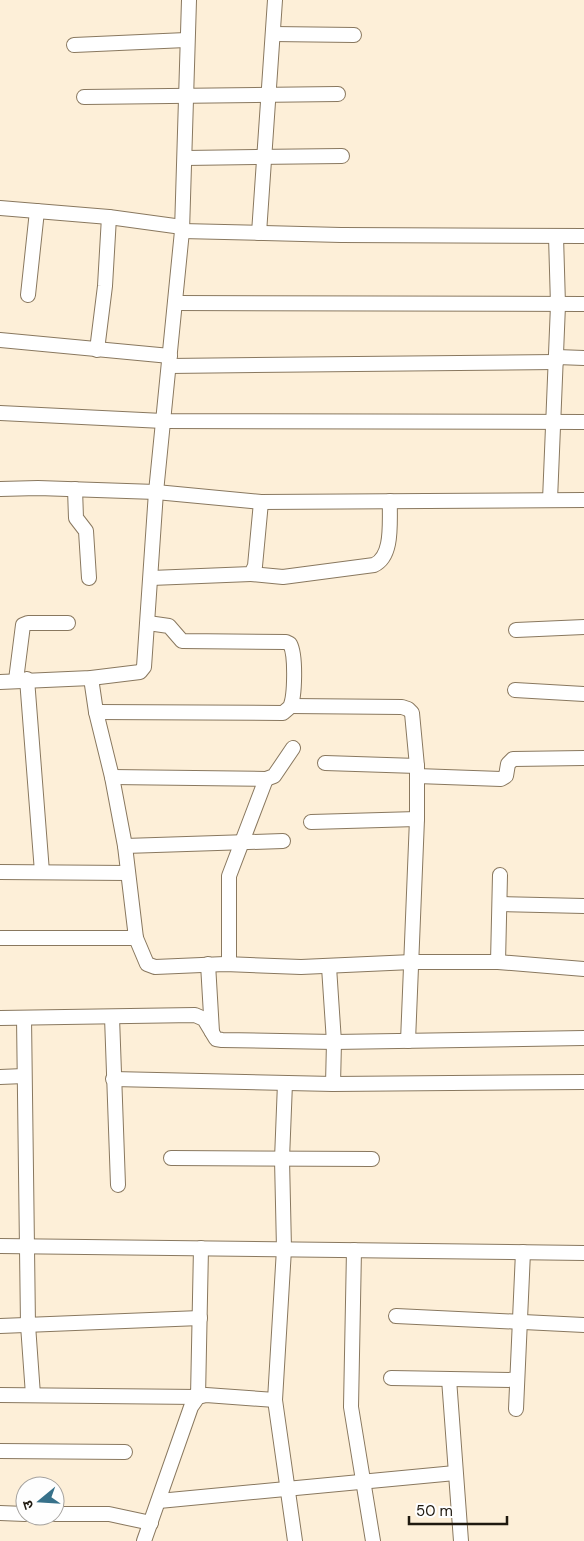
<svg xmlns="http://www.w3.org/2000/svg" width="584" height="1541" viewBox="0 0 584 1541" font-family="'DM Sans','Noto Sans Devanagari',sans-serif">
  <rect width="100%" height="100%" fill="#fdefd8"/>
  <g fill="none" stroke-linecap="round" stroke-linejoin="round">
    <defs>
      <g id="minor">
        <path d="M273,34L354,35"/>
        <path d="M74,45L186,40"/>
        <path d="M84,97L338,94"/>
        <path d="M185,158L342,156"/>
        <path d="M0,208L109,217L182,227"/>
        <path d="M182,231L341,235L584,236"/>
        <path d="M259,233L275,0"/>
        <path d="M28,295L37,211"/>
        <path d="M175,303L584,304"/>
        <path d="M0,340L170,356"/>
        <path d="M97,350L105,286L109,217"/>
        <path d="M557,357L584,358"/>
        <path d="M169,366L556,362"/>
        <path d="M0,413L163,421L584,422"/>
        <path d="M0,489L38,488L156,492L261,502L584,500"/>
        <path d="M75,489L76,518L86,531L89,578"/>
        <path d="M550,500L558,305L556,236"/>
        <path d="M251,574L283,577L374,565C394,556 389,520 390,501"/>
        <path d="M151,578L251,574L255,566L261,502"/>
        <path d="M516,630L584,627"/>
        <path d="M91,678L96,712L112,777L125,846L136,938L147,964L155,967L225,964L301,967L412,962H498L584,969"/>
        <path d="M27,679L42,872"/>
        <path d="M16,680L23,625L28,623H68"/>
        <path d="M0,682L91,678L140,672L144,667L156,492L182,231L189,0"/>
        <path d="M515,690L584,694"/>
        <path d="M291,706L402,707L408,709L412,713L417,766V819L408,1041"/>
        <path d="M96,712L283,713L290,707C295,697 296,655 290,644L286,642L182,641L169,626L148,623"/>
        <path d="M325,763L417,766"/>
        <path d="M417,776L501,779L506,776L508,764L513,759L584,758"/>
        <path d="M112,777L266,779L274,776L293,748"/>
        <path d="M311,822L417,819"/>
        <path d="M125,846L283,841"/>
        <path d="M0,872L128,873"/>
        <path d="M500,904L584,906"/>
        <path d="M0,938H136"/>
        <path d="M498,962L500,875"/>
        <path d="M208,964L212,1032"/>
        <path d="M229,964V876L266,779"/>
        <path d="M329,967L334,1042L333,1084"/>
        <path d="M112,1017L118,1185"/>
        <path d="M0,1018L195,1015L204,1019L216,1039L222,1040L334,1042L584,1038"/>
        <path d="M24,1018L28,1325L33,1395"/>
        <path d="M0,1077L24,1076"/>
        <path d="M113,1079L333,1084L584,1082"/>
        <path d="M285,1083L282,1159L284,1249L275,1400L295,1541"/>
        <path d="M171,1158L372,1159"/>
        <path d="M0,1246L584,1253"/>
        <path d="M354,1250L351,1407L373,1541"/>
        <path d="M396,1316L584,1325"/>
        <path d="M0,1326L200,1318"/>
        <path d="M391,1378L517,1380"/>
        <path d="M449,1379L461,1541"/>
        <path d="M0,1395L198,1397L201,1248"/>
        <path d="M516,1409L523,1252"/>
        <path d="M0,1451L125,1452"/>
        <path d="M159,1501L455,1473"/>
        <path d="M0,1513L25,1514"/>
        <path d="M55,1514H109L151,1523"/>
        <path d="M144,1541L191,1407L198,1397L206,1395L275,1400"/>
      </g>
    </defs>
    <use href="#minor" stroke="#89785f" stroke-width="16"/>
    <use href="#minor" stroke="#fff" stroke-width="14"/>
  </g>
  <g transform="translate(40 1501) rotate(252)"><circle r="24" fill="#fefefe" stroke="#a5a29e"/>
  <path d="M0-4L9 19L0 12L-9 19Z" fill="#37718a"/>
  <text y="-8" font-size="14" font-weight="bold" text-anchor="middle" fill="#1f190f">उ</text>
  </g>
  <path d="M409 1516v8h98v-8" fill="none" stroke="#1f190f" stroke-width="2.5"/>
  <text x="416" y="1516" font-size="15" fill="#1f190f" stroke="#fefefe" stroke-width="4" paint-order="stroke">50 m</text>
</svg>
